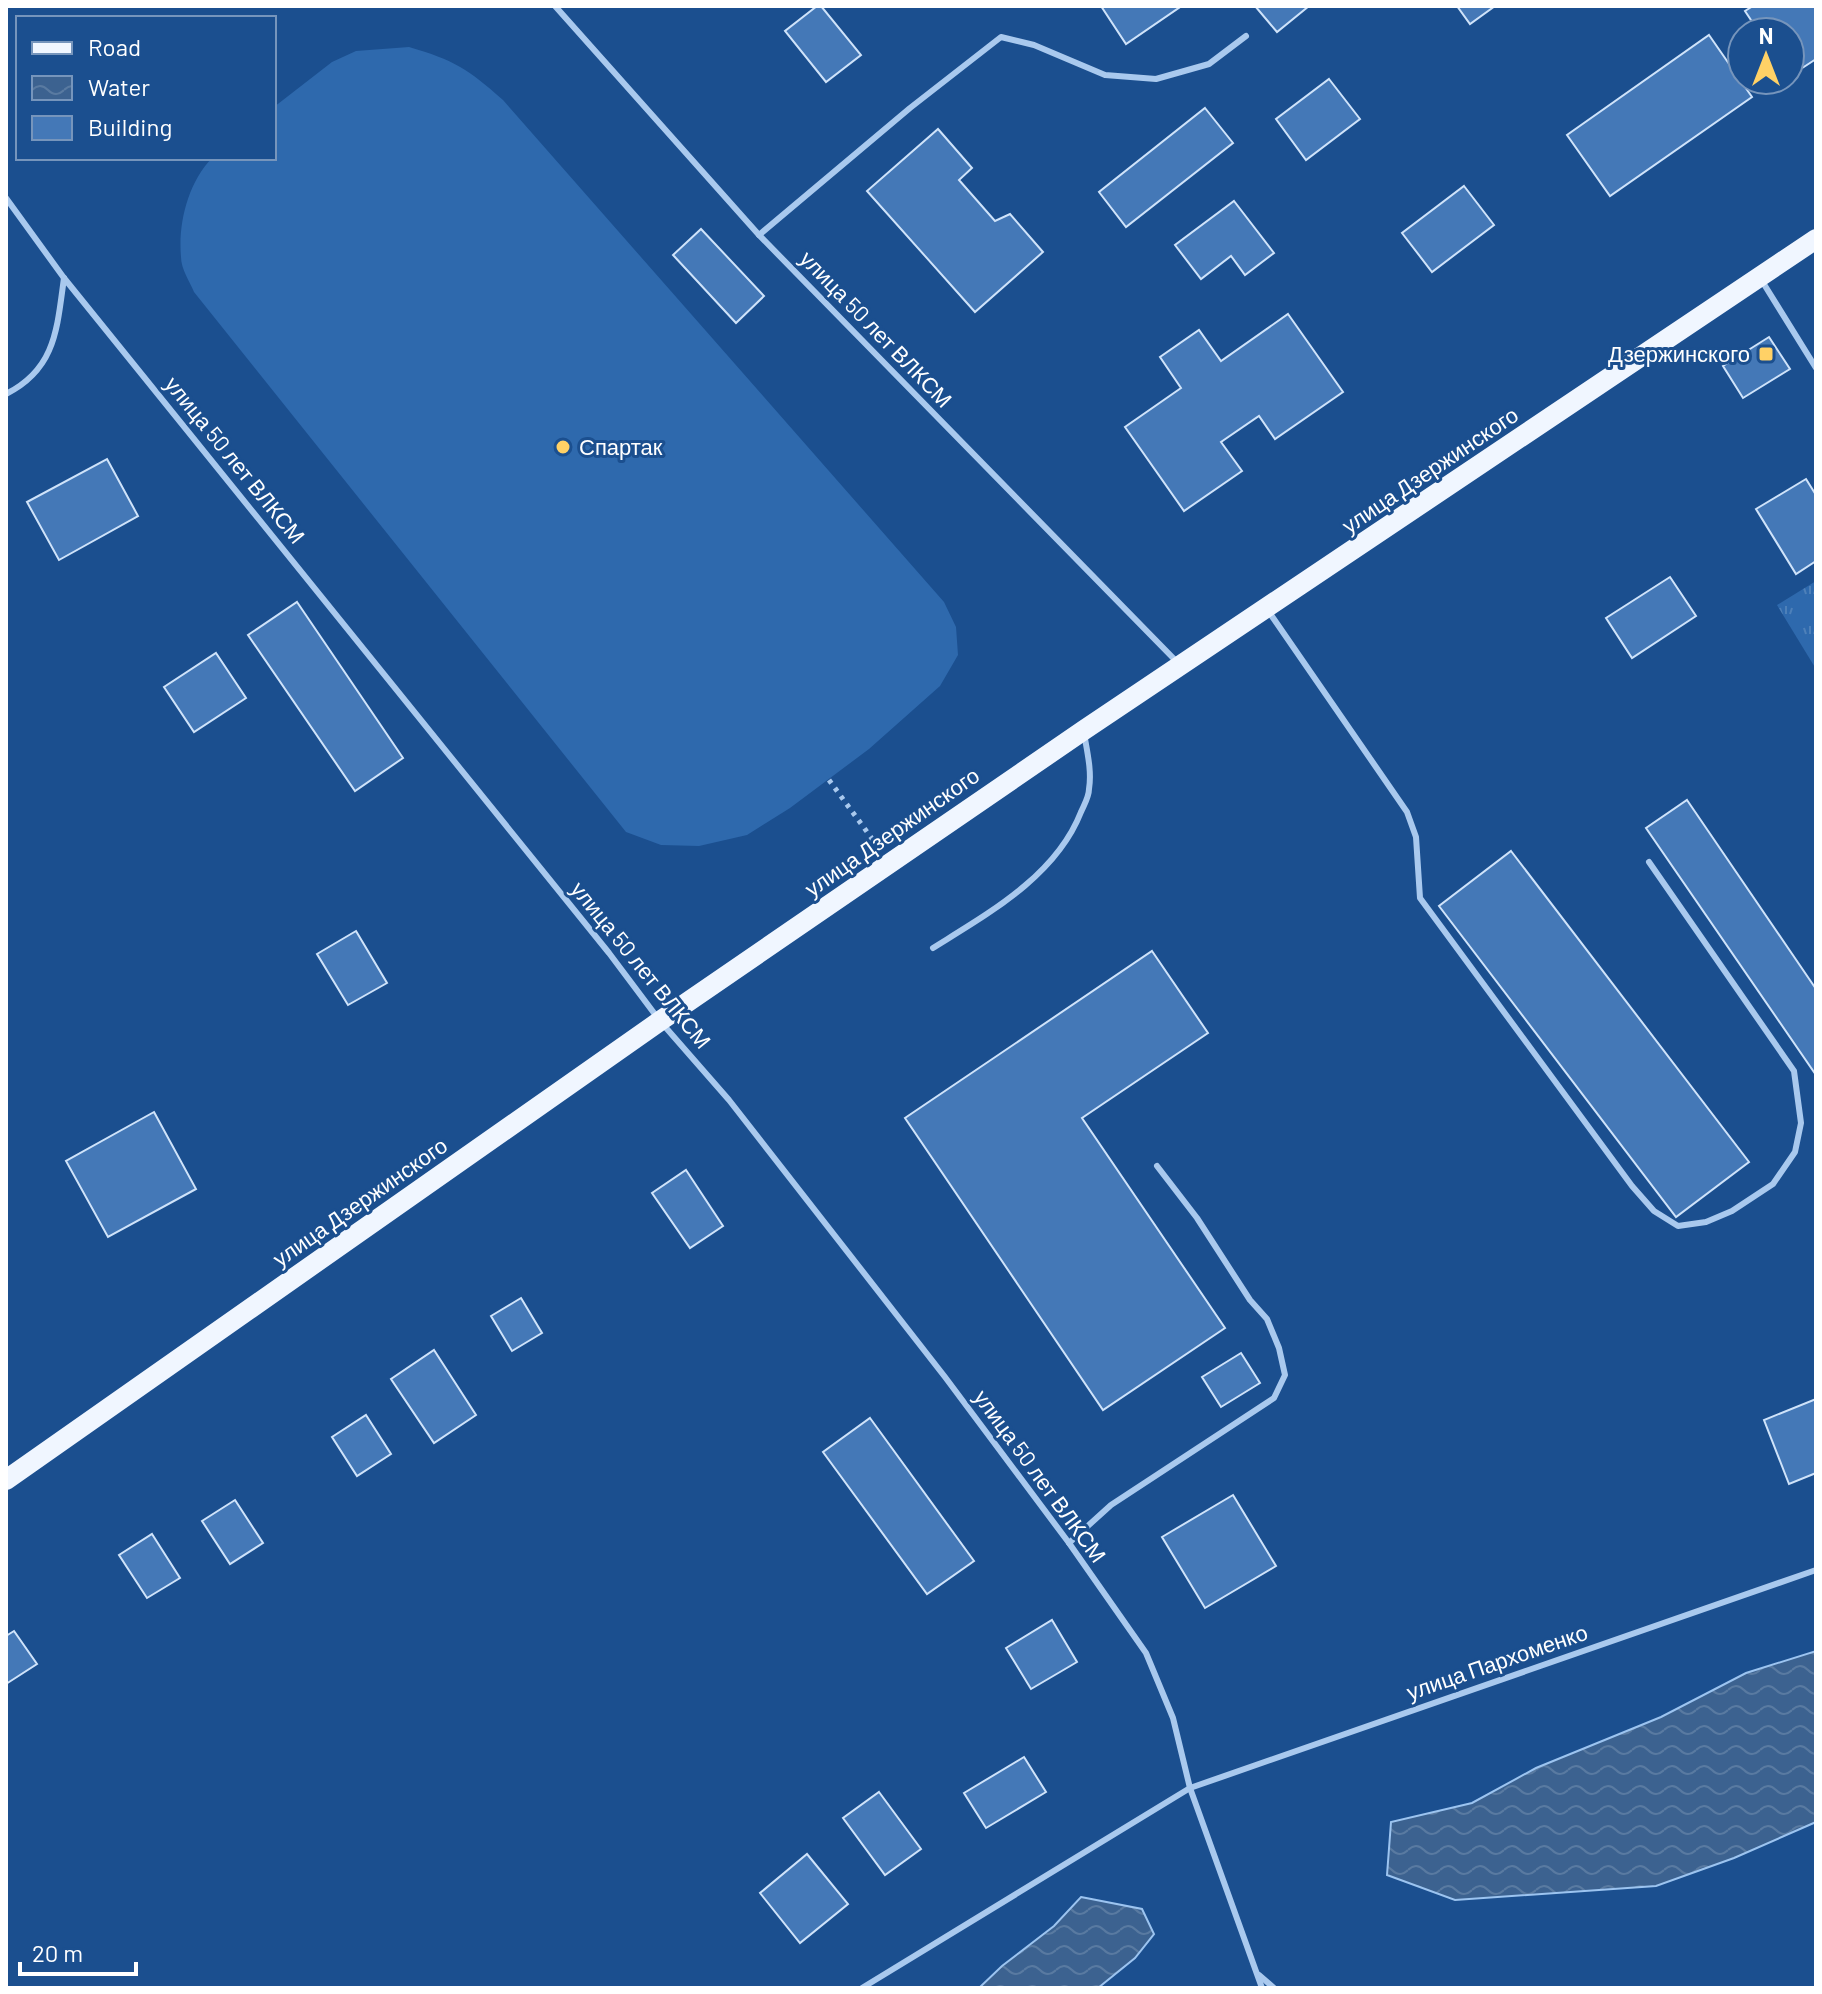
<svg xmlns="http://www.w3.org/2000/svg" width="1822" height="1994" viewBox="0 0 1822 1994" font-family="Barlow,sans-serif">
  <defs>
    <pattern id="grass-tufts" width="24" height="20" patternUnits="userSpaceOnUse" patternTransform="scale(2)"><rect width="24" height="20" fill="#2e69ad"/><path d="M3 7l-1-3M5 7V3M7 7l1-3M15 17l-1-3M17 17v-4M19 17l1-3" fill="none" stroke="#4d80b9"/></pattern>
    <pattern id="water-waves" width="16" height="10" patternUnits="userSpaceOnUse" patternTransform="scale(2)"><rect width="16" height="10" fill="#3c6290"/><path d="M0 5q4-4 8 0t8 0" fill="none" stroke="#597aa1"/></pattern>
  </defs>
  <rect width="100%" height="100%" fill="#1b4f8f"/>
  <path fill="url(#grass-tufts)" d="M1816,581V669L1777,605Z"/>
  <path fill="#2e69ad" d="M409,47C454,60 468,69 503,100L944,602L956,627L958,655L940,686L869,749L790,808L747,835L699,846L661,845L626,832L194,292C190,282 181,269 181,257C178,223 188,183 212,158H274V107L332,62L356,51Z"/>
  <g fill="url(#water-waves)" stroke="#9cc4f0" stroke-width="2">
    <path d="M1816,1651V1822L1734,1858L1656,1886L1455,1900L1387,1875L1391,1822L1472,1803L1536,1768L1661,1717L1746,1673Z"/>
    <path d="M1081,1897L1142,1909L1154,1934L1135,1958L1098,1988H979L1002,1966L1054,1926Z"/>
  </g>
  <g fill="#4478b7" stroke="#cfe3fa" stroke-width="2">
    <path d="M817,6H821L861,55L826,82L785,31Z"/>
    <path d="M1101,6H1179L1180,7L1126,44Z"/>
    <path d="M1255,6H1309L1277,32Z"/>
    <path d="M1457,6H1495L1470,24Z"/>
    <path d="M1753,6H1816V59L1790,76V32H1759L1745,11Z"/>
    <path d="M1709,35L1752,97L1610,196L1567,135Z"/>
    <path d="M1329,79L1360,119L1306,160L1276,119Z"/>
    <path d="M1205,108L1233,143L1126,227L1099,192Z"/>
    <path d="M938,129L972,168L959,180L995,221L1010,214L1043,252L975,312L867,191Z"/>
    <path d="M1464,186L1494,225L1432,272L1402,233Z"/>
    <path d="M1234,201L1274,253L1245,275L1231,256L1201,279L1175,245Z"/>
    <path d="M701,229L764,296L736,323L673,255Z"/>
    <path d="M1288,314L1343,392L1275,439L1259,416L1221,442L1242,471L1184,511L1125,427L1181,388L1160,357L1199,330L1221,361Z"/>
    <path d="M1769,337L1790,369L1743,398L1723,366Z"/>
    <path d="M107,459L138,516L59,560L27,502Z"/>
    <path d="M1806,479L1816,495V561L1796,574L1756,509Z"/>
    <path d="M1670,577L1696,616L1632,658L1606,618Z"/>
    <path d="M297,602L403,758L355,791L248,635Z"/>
    <path d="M216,653L246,698L194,732L164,687Z"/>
    <path d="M1687,800L1816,989V1075L1646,828Z"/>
    <path d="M1511,851L1749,1162L1676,1217L1439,906Z"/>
    <path d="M356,931L387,983L348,1005L317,954Z"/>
    <path d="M1152,951L1208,1033L1082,1118L1225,1328L1103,1410L905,1118Z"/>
    <path d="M154,1112L196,1189L108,1237L66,1161Z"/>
    <path d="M686,1170L723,1226L690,1248L652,1193Z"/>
    <path d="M521,1298L542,1333L512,1351L491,1316Z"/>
    <path d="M434,1350L476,1415L434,1443L391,1379Z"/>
    <path d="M1241,1353L1260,1383L1221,1407L1202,1377Z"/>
    <path d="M1816,1399V1473L1789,1484L1764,1420Z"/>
    <path d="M366,1415L391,1454L357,1476L332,1437Z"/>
    <path d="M870,1418L974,1561L927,1594L823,1452Z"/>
    <path d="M1233,1495L1276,1566L1205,1608L1162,1537Z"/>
    <path d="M235,1500L263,1543L230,1564L202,1521Z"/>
    <path d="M152,1534L180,1578L147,1598L119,1555Z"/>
    <path d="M1052,1620L1077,1662L1031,1689L1006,1648Z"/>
    <path d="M14,1631L37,1664L6,1684V1636Z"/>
    <path d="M1024,1757L1046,1792L986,1828L964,1793Z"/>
    <path d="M879,1792L921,1849L885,1875L843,1818Z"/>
    <path d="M807,1854L848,1904L800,1943L760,1893Z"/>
  </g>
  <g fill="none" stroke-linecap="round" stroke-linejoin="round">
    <path stroke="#a9c9ee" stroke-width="5" stroke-dasharray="4 6" stroke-linecap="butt" d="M829,780L873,840"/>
    <g stroke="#a9c9ee" stroke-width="6">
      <path d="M555,6L759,235L1179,664"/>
      <path d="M6,198L64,278L609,953L660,1021L729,1100L945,1377L1069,1543L1146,1653L1173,1718L1190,1788L1262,1988"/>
      <path d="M759,235L910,108L1001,37L1034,45L1105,75L1156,79L1209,64L1246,36"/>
      <path d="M1762,281L1816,368"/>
      <path d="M6,394C56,369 57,328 64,278"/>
      <path d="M1269,612L1407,812L1416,837L1420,898L1632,1186L1654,1211L1678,1226L1706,1222L1732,1211L1773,1184L1795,1152L1801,1123L1794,1071L1649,862"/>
      <path d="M933,948C989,913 1056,876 1081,812C1084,805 1089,797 1089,789C1092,771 1087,751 1084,733"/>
      <path d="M1069,1543L1111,1505L1274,1398L1285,1375L1279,1348L1267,1319L1250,1300L1197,1218L1157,1166"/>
      <path d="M1259,1975L1274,1988"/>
      <path d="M862,1988L1190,1788L1816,1570"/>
    </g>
    <path stroke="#f0f6ff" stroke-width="20" d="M6,1480L660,1021L1084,730L1816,239"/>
  </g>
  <g fill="#ffd166" stroke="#1b4f8f" stroke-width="3">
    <rect x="1758" y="346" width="16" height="16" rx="4"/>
    <circle cx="563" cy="447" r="8"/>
  </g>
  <g text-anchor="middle" stroke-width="6" stroke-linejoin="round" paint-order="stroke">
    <g font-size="22" fill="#fff" stroke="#1b4f8f">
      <text transform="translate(876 329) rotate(46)" y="8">улица 50 лет ВЛКСМ</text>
      <text transform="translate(235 460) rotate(51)" y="8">улица 50 лет ВЛКСМ</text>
      <text transform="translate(1430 470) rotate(-34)" y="8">улица Дзержинского</text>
      <text transform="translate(892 832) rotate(-35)" y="8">улица Дзержинского</text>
      <text transform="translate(641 965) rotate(51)" y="8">улица 50 лет ВЛКСМ</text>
      <text transform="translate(360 1202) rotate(-35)" y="8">улица Дзержинского</text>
      <text transform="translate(1040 1476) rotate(54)" y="8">улица 50 лет ВЛКСМ</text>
      <text transform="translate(1497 1662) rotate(-19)" y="8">улица Пархоменко</text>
    </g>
    <g font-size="22" fill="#fff" stroke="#1b4f8f" text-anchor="end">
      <text x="1750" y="362">Дзержинского</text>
      <text x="579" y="455" text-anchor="start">Спартак</text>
    </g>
  </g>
  <rect width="1822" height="1994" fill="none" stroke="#ffffff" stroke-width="16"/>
  <rect x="16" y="16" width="260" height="144" fill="#1b4f8f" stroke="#7695bc" stroke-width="2"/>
  <rect x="32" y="42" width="40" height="12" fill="#f0f6ff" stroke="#7695bc" stroke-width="2"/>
  <text x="88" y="56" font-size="24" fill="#ffffff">Road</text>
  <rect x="32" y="76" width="40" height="24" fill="url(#water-waves)" stroke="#7695bc" stroke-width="2"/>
  <text x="88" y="96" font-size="24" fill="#ffffff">Water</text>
  <rect x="32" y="116" width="40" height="24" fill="#4478b7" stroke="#7695bc" stroke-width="2"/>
  <text x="88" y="136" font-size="24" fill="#ffffff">Building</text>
  <g transform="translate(1766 56)"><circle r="38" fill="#1b4f8f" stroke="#7695bc" stroke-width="2"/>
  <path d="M0-6L14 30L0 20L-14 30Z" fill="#ffd166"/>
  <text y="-12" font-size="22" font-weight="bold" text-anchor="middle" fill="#ffffff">N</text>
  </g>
  <path d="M20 1962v12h116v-12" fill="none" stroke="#ffffff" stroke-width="4"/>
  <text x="32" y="1962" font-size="24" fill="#ffffff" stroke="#1b4f8f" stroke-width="6" paint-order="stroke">20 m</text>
</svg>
